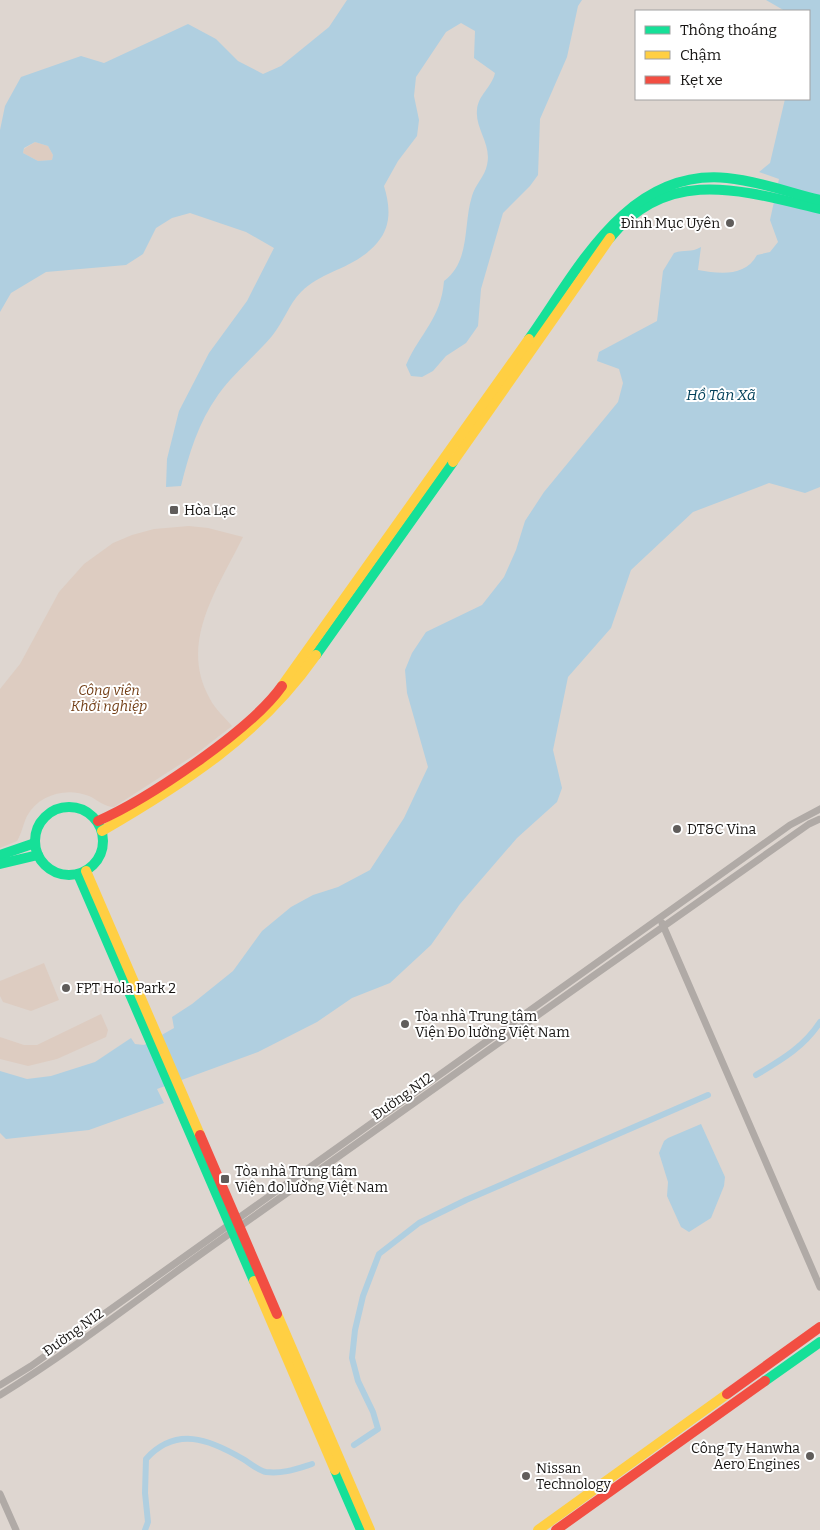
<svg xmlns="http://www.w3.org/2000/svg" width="820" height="1530" viewBox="0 0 820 1530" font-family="Bitter,serif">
  <rect width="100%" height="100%" fill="#e7e4e1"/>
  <path fill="#ded6d0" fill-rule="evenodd" d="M0,0H820V1530H0ZM636,11H809V99H636Z"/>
  <g fill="#ddccc1">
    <path d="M35,142L48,146L53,155L52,160L38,161L23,153L24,149Z"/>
    <path d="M189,526L208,528L243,537C218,588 178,643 210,699C215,709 225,718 232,726L196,754L114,807C104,807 98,800 89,796C67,787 39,794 27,816C23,824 22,833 17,841L0,848V689L20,664L59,592L84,564L113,543L132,535L154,529Z"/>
    <path d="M44,963L59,1000L31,1011L3,1002L0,996V981Z"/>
    <path d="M101,1014L108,1030L106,1037L57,1059L28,1066L0,1059V1037L24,1045H37Z"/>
  </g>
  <g fill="#b0cfe0" fill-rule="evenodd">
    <path d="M347,0H582L578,6L567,57L540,119L538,175L530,186L503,213L481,289L478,326L466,343L446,356L433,371L422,377L411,376L406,365C420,333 441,319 444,281C471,261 463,224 472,196C475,185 485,176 487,165C492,144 475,129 477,110C478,95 492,87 495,73L474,58L475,31L461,23L446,32L416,77L414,96L419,120L417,136L398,161L384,186C390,206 392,226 377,243C355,269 323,270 301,292C289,304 283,323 272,336C255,356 233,374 218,395C198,423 189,454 181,486L166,487L167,459L179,411L209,353L247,301L274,248L246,232L190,213L172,218L156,228L143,254L126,265L46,272L11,293L0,312V130L5,106L21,77L81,56L104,63L188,24L216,39L238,61L263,74L281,66L329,27ZM35,142L48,146L53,155L52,160L38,161L23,153L24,148Z"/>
    <path d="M766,0H820V487L805,493L769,483L693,512L631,570L611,628L568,677L553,750L562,788L557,802L517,838L460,904L431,945L390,983L352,998L317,1022L258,1052L157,1089L164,1103L89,1130L6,1139L0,1133V1071L27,1079L51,1076L95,1062L131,1038L135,1044L144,1045L174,1028L172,1017L192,1004L233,971L262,931L291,907L313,895L338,887L370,870L404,818L428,767L407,693L405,670L412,653L426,632L482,605L504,577L516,550L525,521L544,492L618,402L623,383L619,369L597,361L599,352L657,321L663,271L674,253C685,249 691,253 701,247L698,270C720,274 745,277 757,255L770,252L778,242L770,220L779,179L759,172L770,163L785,99H809V11H785Z"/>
    <path d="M701,1124L725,1177L724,1186L711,1218L689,1232L681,1227L667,1196L668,1182L659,1153L664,1141L668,1138Z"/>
  </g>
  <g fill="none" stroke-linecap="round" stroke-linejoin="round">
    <g stroke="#b0cfe0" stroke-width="6">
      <path d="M756,1075C781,1060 804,1047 820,1022"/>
      <path d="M354,1445L378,1429L373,1412L358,1381L352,1358L355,1330L363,1296L379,1254L419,1223L466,1200L708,1095"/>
      <path d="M145,1530L148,1522L145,1493L146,1459C176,1426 209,1439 243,1459C250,1463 259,1471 266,1472C283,1474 296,1469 312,1464"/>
    </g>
    <g stroke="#b0aaa6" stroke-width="7">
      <path d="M662,923L820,1287"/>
      <path d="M0,1385L31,1366L790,825L820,809"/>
      <path d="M0,1395C81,1345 154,1286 232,1232C424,1096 616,959 809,824L820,819"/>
      <path d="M0,1494L16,1530"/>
    </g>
    <g stroke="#16e098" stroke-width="10">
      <path d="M610,238C668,165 744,191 820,209"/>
      <path d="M529,339C578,270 627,168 727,178C759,181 790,193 820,200"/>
      <path d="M316,655L453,462"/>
      <circle cx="69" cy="841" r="34"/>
      <path d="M0,855L35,843"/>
      <path d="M0,864L38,855"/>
      <path d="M78,874L254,1281"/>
      <path d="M765,1381L820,1342"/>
      <path d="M335,1470L361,1530"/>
    </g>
    <g stroke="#ffcf43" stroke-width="10">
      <path d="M453,462L610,238"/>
      <path d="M282,686L529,339"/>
      <path d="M102,831C186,782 259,736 316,655"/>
      <path d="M86,871L200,1135"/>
      <path d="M254,1281L335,1470"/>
      <path d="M277,1314L370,1530"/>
      <path d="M538,1530L727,1394"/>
    </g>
    <g stroke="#f24e42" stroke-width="10">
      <path d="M98,821C148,799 251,730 282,686"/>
      <path d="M200,1135L277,1314"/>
      <path d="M727,1394L820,1327"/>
      <path d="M556,1530L765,1381"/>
    </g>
  </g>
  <g fill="#605d5b" stroke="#fff" stroke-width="2">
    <circle cx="730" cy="223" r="5"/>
    <rect x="169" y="505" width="10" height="10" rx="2.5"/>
    <circle cx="677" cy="829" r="5"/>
    <circle cx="66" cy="988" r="5"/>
    <circle cx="405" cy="1024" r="5"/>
    <rect x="220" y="1174" width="10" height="10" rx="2.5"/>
    <circle cx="810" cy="1456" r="5"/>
    <circle cx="526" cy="1476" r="5"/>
  </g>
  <g text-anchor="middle" stroke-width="4" stroke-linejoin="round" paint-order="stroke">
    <g font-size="14" fill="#171513" stroke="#fff" text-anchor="start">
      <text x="720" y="228" text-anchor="end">Đình Mục Uyên</text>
      <text x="184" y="515">Hòa Lạc</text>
      <text x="687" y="834">DT&amp;C Vina</text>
      <text x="76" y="993">FPT Hola Park 2</text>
      <text x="415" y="1021">Tòa nhà Trung tâm<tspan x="415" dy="16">Viện Đo lường Việt Nam</tspan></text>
      <text x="235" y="1176">Tòa nhà Trung tâm<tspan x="235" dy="16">Viện đo lường Việt Nam</tspan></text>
      <text x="800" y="1453" text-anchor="end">Công Ty Hanwha<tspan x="800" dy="16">Aero Engines</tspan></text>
      <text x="536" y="1473">Nissan<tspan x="536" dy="16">Technology</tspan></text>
    </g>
    <g font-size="14" font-style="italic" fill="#733f17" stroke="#fff">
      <text x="109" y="695">Công viên<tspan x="109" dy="16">Khởi nghiệp</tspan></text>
    </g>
    <g font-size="14" fill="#171513" stroke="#fff">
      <text transform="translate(402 1096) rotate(-35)" y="5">Đường N12</text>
      <text transform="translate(73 1332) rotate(-36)" y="5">Đường N12</text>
    </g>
    <g font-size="15" font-style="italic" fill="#02405a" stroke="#fff">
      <text x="721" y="400">Hồ Tân Xã</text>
    </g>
  </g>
  <rect x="635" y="10" width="175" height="90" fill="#ffffff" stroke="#a2a1a1"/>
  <rect x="645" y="26" width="25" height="8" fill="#16e098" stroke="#a2a1a1"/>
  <text x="680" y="35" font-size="15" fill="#171513">Thông thoáng</text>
  <rect x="645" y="51" width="25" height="8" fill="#ffcf43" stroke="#a2a1a1"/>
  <text x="680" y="60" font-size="15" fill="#171513">Chậm</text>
  <rect x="645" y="76" width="25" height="8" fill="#f24e42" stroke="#a2a1a1"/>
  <text x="680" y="85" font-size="15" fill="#171513">Kẹt xe</text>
</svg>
